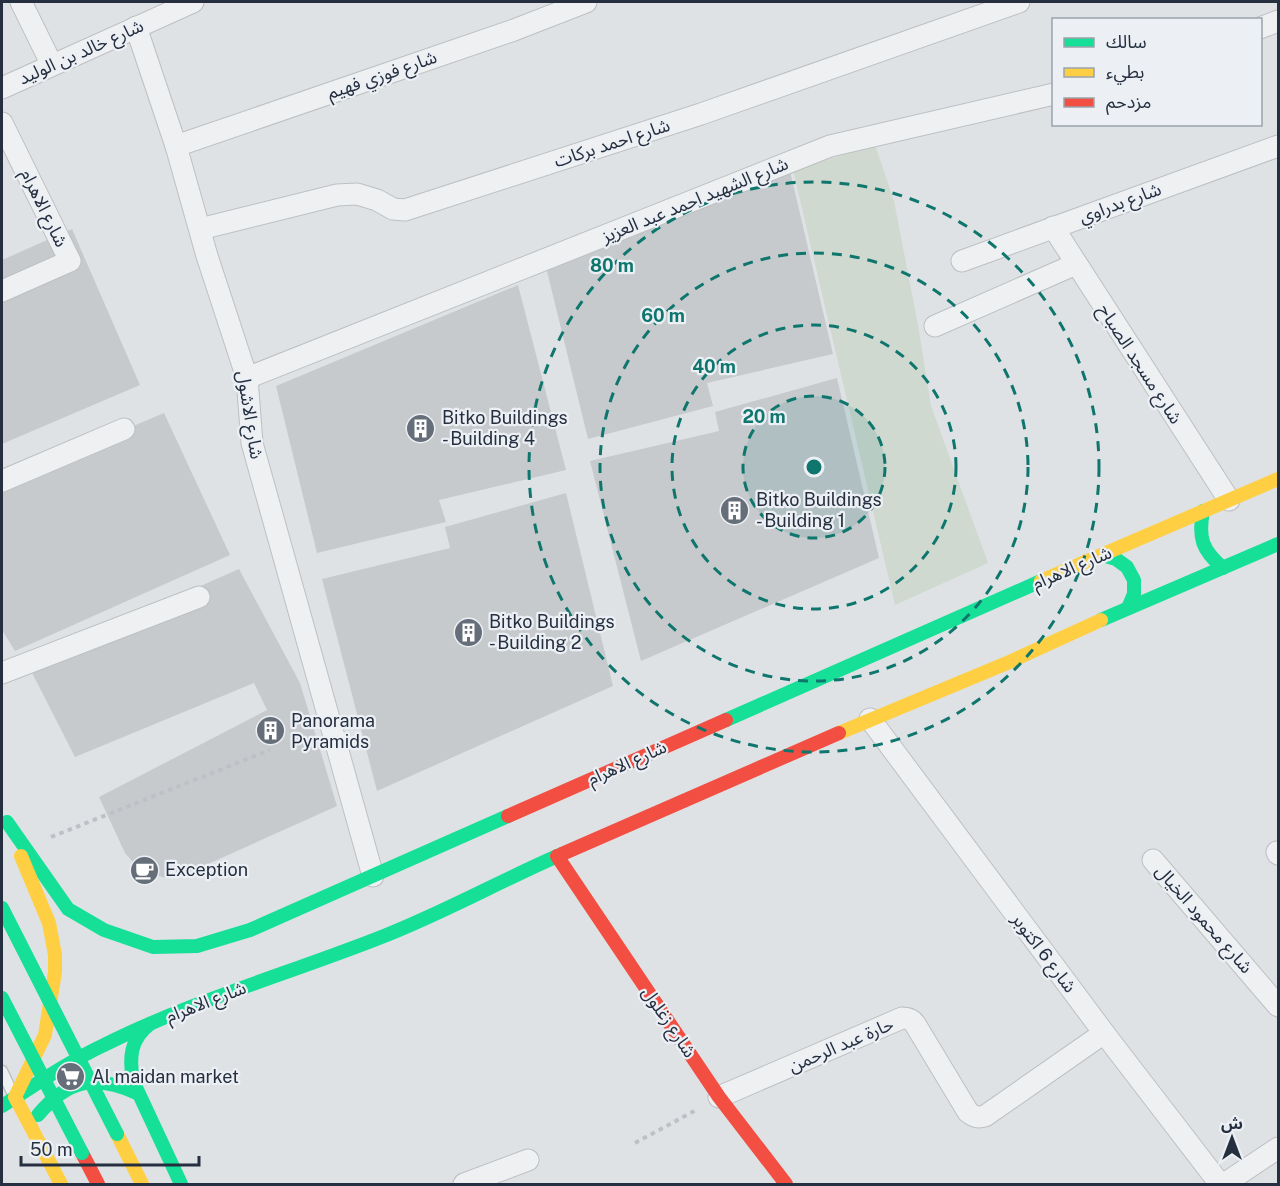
<svg xmlns="http://www.w3.org/2000/svg" width="1280" height="1186" viewBox="0 0 1280 1186" font-family="'Public Sans','Noto Sans Arabic',sans-serif">
  <rect width="100%" height="100%" fill="#dfe2e5"/>
  <path fill="#cfd9cf" d="M875,145L894,201L918,325L931,406L988,563L895,605L793,170Z"/>
  <g fill="#c7cacd">
    <path d="M790,171L833,354L707,383L713,406L588,439L546,267Z"/>
    <path d="M72,229L140,385L2,444V260Z"/>
    <path d="M518,285L566,470L439,500L446,522L317,553L276,386Z"/>
    <path d="M837,378L879,558L641,661L590,461L719,431L715,412Z"/>
    <path d="M164,413L230,555L15,651L2,630V482Z"/>
    <path d="M566,493L613,686L377,791L322,579L450,548L445,527Z"/>
    <path d="M239,569L300,683L337,806L188,873L165,878L139,869L125,853L99,797L267,710L254,683L75,757L27,663Z"/>
  </g>
  <g fill="none" stroke-linecap="round" stroke-linejoin="round">
    <defs>
      <path id="lane" d="M2,1071L12,1092"/>
      <g id="street">
        <path d="M21,2L52,65"/>
        <path d="M136,27L176,146L207,256L247,378L252,443L373,876"/>
        <path d="M1260,28L1278,21"/>
        <path d="M2,88L193,2"/>
        <path d="M2,123L70,261L2,291"/>
        <path d="M176,146L514,30L586,2"/>
        <path d="M1053,227L1229,500"/>
        <path d="M200,229L337,195L357,194L377,200L393,209L405,210L701,114L1019,2"/>
        <path d="M962,261L1278,146"/>
        <path d="M935,326L1076,264"/>
        <path d="M247,378L830,146L1054,94"/>
        <path d="M2,481L124,429"/>
        <path d="M2,673L199,597"/>
        <path d="M870,719L1104,1033L1220,1184"/>
        <path d="M1277,852L1278,854"/>
        <path d="M1153,860L1278,1006"/>
        <path d="M719,1097L902,1018C908,1018 912,1019 915,1024L968,1112C974,1117 978,1118 985,1116L1104,1033"/>
        <path d="M464,1184L528,1160"/>
        <path d="M1224,1184L1278,1148"/>
      </g>
    </defs>
    <use href="#lane" stroke="#bdc0c3" stroke-width="13"/>
    <use href="#street" stroke="#bdc0c3" stroke-width="23"/>
    <g stroke="#bec0c5" stroke-width="4" stroke-dasharray="4.5 4.5" stroke-linecap="butt">
      <path d="M51,837L270,750"/>
      <path d="M635,1143L698,1109"/>
    </g>
    <use href="#lane" stroke="#eef0f2" stroke-width="10"/>
    <use href="#street" stroke="#eef0f2" stroke-width="21"/>
    <g stroke="#16e098" stroke-width="14">
      <path d="M1203,511C1198,538 1202,550 1223,568"/>
      <path d="M1102,555L1116,559L1127,567L1134,580V594L1128,608"/>
      <path d="M1101,620L1278,544"/>
      <path d="M726,720L1041,581"/>
      <path d="M7,822L68,909L104,930L153,947L197,946L250,930L508,816"/>
      <path d="M150,1024C130,1039 129,1058 133,1081L181,1184"/>
      <path d="M2,1106C35,1085 68,1062 104,1045C194,1000 291,973 384,936C445,912 502,880 562,854"/>
      <path d="M38,1115C68,1079 95,1074 137,1093"/>
    </g>
    <g stroke="#ffcf43" stroke-width="14">
      <path d="M1041,581L1278,479"/>
      <path d="M839,733L1007,663L1101,620"/>
      <path d="M21,856L49,923L55,955V972L45,1035L15,1097L61,1184"/>
      <path d="M117,1134L142,1184"/>
    </g>
    <g stroke="#f24e42" stroke-width="14">
      <path d="M508,816L726,720"/>
      <path d="M562,854L839,733"/>
      <path d="M557,856L719,1097L786,1184"/>
      <path d="M82,1153L98,1184"/>
    </g>
    <g stroke="#16e098" stroke-width="14">
      <path d="M2,908L117,1134"/>
      <path d="M2,998L82,1153"/>
    </g>
  </g>
  <circle cx="814" cy="467" r="71" fill="#0f766e" fill-opacity=".12"/>
  <g fill="none" stroke="#0f766e" stroke-width="3" stroke-dasharray="10 8">
    <circle cx="814" cy="467" r="71"/>
    <circle cx="814" cy="467" r="142"/>
    <circle cx="814" cy="467" r="214"/>
    <circle cx="814" cy="467" r="285"/>
  </g>
  <defs>
    <symbol id="building-disc" viewBox="-11 -11 22 22"><circle r="9.5" fill="#666e79" stroke="#ecf0f5"/><path d="M-4-6H4V6H1V3H-1V6H-4ZM-2.5-4.3h1.7v1.8h-1.7ZM.8-4.3h1.7v1.8H.8ZM-2.5-1h1.7V.8h-1.7ZM.8-1h1.7V.8H.8Z" fill="#fff"/></symbol>
    <symbol id="cafe-disc" viewBox="-11 -11 22 22"><circle r="9.5" fill="#666e79" stroke="#ecf0f5"/><path d="M-5.5-4.5H6V0H3Q3 3.5 0 3.5H-2.5Q-5.5 3.5-5.5 0ZM3-3.2v2h1.7v-2ZM-6 4.5H4V6H-6Z" fill="#fff"/></symbol>
    <symbol id="supermarket-disc" viewBox="-11 -11 22 22"><circle r="9.5" fill="#666e79" stroke="#ecf0f5"/><path d="M-6-5.5h2.5l.6 2H6L4.5 2H-2.5L-4.4-4H-6ZM-1.5 3.2a1.3 1.3 0 1 0 .1 0ZM3 3.2a1.3 1.3 0 1 0 .1 0Z" fill="#fff"/></symbol>
  </defs>
  <g fill-rule="evenodd">
    <use href="#building-disc" x="404" y="412" width="33" height="33"/>
    <use href="#building-disc" x="718" y="494" width="33" height="33"/>
    <use href="#building-disc" x="452" y="616" width="33" height="33"/>
    <use href="#building-disc" x="254" y="714" width="33" height="33"/>
    <use href="#cafe-disc" x="128" y="854" width="33" height="33"/>
    <use href="#supermarket-disc" x="54" y="1060" width="33" height="33"/>
  </g>
  <g text-anchor="middle" stroke-width="4.5" stroke-linejoin="round" paint-order="stroke">
    <g font-size="18" fill="#252f3f" stroke="#ecf0f5">
      <text transform="translate(81 52) rotate(-24)" y="6">شارع خالد بن الوليد</text>
      <text transform="translate(382 75) rotate(-19)" y="6">شارع فوزي فهيم</text>
      <text transform="translate(612 143) rotate(-18)" y="6">شارع احمد بركات</text>
      <text transform="translate(695 200) rotate(-22)" y="6">شارع الشهيد احمد عبد العزيز</text>
      <text transform="translate(1120 203) rotate(-20)" y="6">شارع بدراوي</text>
      <text transform="translate(44 208) rotate(64)" y="6">شارع الاهرام</text>
      <text transform="translate(1140 364) rotate(57)" y="6">شارع مسجد الصباح</text>
      <text transform="translate(250 415) rotate(81)" y="6">شارع الاشول</text>
      <text transform="translate(1072 568) rotate(-23)" y="6">شارع الاهرام</text>
      <text transform="translate(627 763) rotate(-24)" y="6">شارع الاهرام</text>
      <text transform="translate(1204 919) rotate(49)" y="6">شارع محمود الخيال</text>
      <text transform="translate(1044 953) rotate(53)" y="6">شارع 6 اكتوبر</text>
      <text transform="translate(206 1002) rotate(-21)" y="6">شارع الاهرام</text>
      <text transform="translate(669 1022) rotate(56)" y="6">شارع زغلول</text>
      <text transform="translate(841 1045) rotate(-23)" y="6">حارة عبد الرحمن</text>
    </g>
    <g font-size="18" fill="#252f3f" stroke="#ecf0f5" text-anchor="start">
      <text x="442" y="424">Bitko Buildings<tspan x="442" dy="21">- Building 4</tspan></text>
      <text x="756" y="506">Bitko Buildings<tspan x="756" dy="21">- Building 1</tspan></text>
      <text x="489" y="628">Bitko Buildings<tspan x="489" dy="21">- Building 2</tspan></text>
      <text x="291" y="727">Panorama<tspan x="291" dy="21">Pyramids</tspan></text>
      <text x="165" y="876">Exception</text>
      <text x="92" y="1083">Al maidan market</text>
    </g>
  </g>
  <circle cx="814" cy="467" r="9" fill="#0f766e" stroke="#ecf0f5" stroke-width="3"/>
  <g font-size="18" text-anchor="middle" font-weight="bold" fill="#0f766e" stroke="#ecf0f5" stroke-width="4.5" stroke-linejoin="round" paint-order="stroke">
    <text x="612" y="272">80 m</text>
    <text x="663" y="322">60 m</text>
    <text x="714" y="373">40 m</text>
    <text x="764" y="423">20 m</text>
  </g>
  <rect width="1280" height="1186" fill="none" stroke="#252f3f" stroke-width="6"/>
  <rect x="1052" y="18" width="210" height="108" fill="#ecf0f5" stroke="#9ca3ac" stroke-width="1.5"/>
  <rect x="1064" y="38" width="30" height="9" fill="#16e098" stroke="#9ca3ac" stroke-width="1.5"/>
  <text x="1106" y="48" font-size="18" fill="#252f3f">سالك</text>
  <rect x="1064" y="68" width="30" height="9" fill="#ffcf43" stroke="#9ca3ac" stroke-width="1.5"/>
  <text x="1106" y="78" font-size="18" fill="#252f3f">بطيء</text>
  <rect x="1064" y="98" width="30" height="9" fill="#f24e42" stroke="#9ca3ac" stroke-width="1.5"/>
  <text x="1106" y="108" font-size="18" fill="#252f3f">مزدحم</text>
  <g transform="translate(1232 1138)" stroke="#ecf0f5" stroke-width="4.5" paint-order="stroke">
  <path d="M0-4.5L10 22L0 15L-10 22Z" fill="#252f3f"/>
  <text y="-9" font-size="16" font-weight="bold" text-anchor="middle" fill="#252f3f">ش</text>
  </g>
  <path d="M21 1156v9h178v-9" fill="none" stroke="#252f3f" stroke-width="3"/>
  <text x="30" y="1156" font-size="18" fill="#252f3f" stroke="#ecf0f5" stroke-width="4.5" paint-order="stroke">50 m</text>
</svg>
